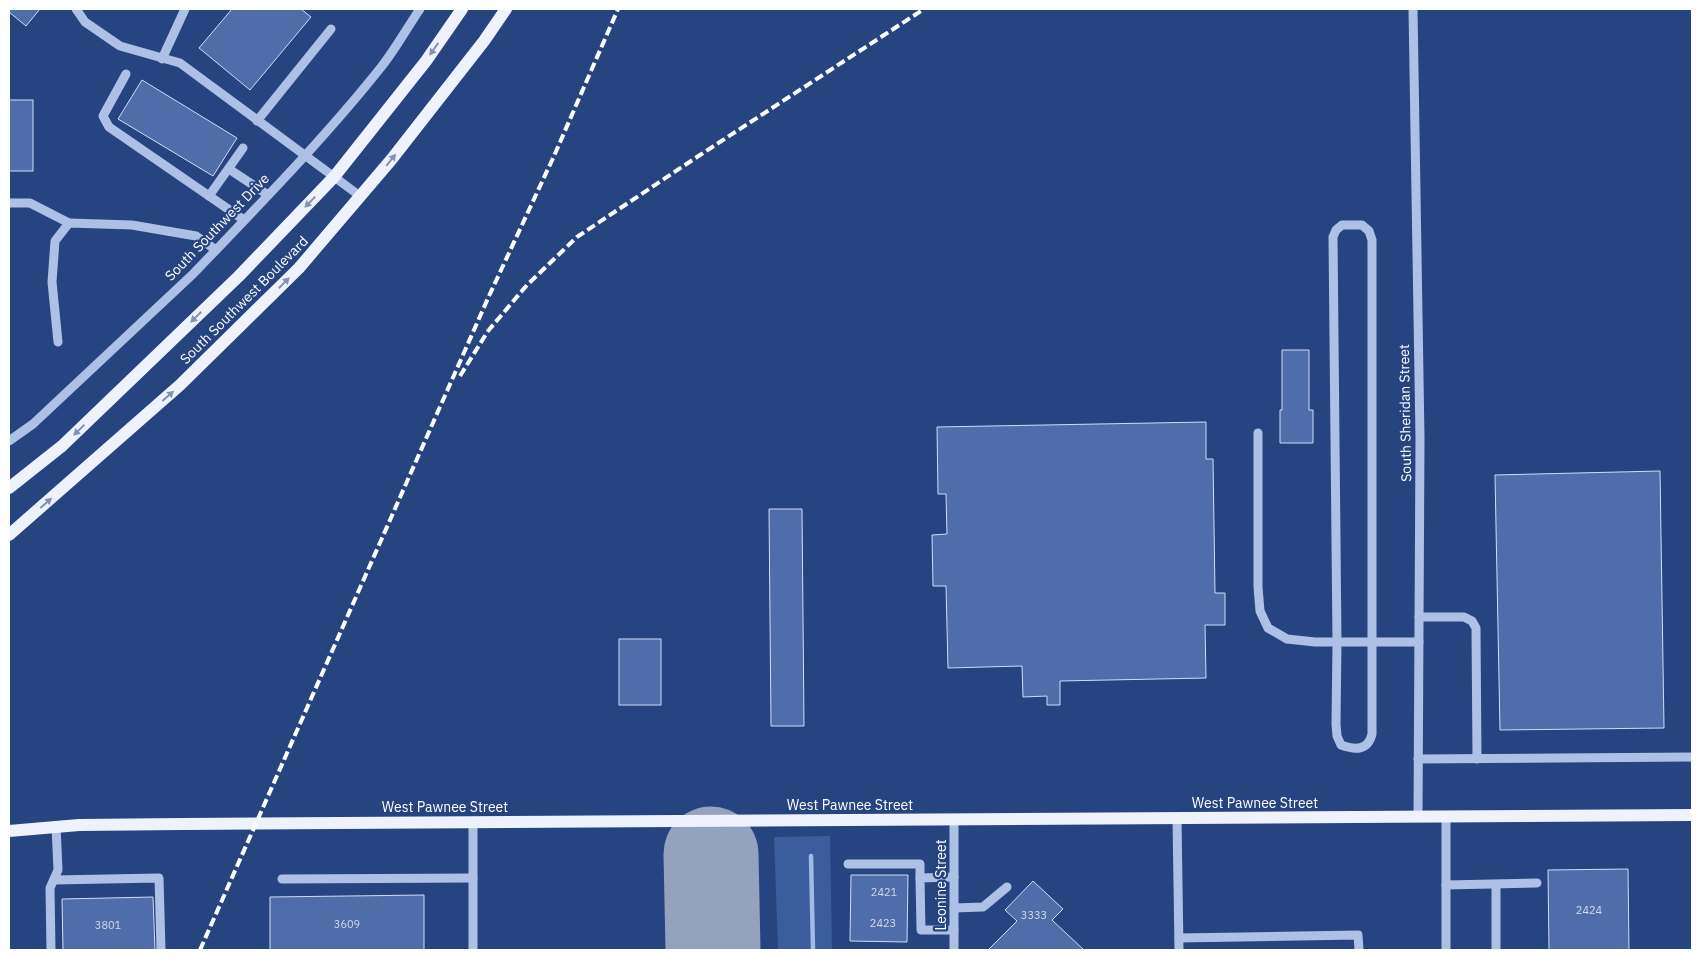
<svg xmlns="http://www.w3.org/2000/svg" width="1701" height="959" viewBox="0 0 1701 959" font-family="'IBM Plex Sans',sans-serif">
  <rect width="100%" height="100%" fill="#26447f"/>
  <path fill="#3b5c9d" d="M830,836L832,950H778L774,837Z"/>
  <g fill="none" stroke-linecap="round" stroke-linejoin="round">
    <path stroke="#a1bae6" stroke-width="4.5" d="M811,856L813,950"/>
    <path stroke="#92a2bf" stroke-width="95" d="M711,854L713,950"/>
  </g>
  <g fill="#4f6da8" stroke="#d0ddf5">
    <path d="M9,9H40L26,26L9,12Z"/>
    <path d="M232,9H301L311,17L250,90L199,48Z"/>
    <path d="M142,80L237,138L213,176L118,119Z"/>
    <rect x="9" y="100" width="24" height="71"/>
    <path d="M1282,350H1309V410H1313V443H1280V410H1282Z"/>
    <path d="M1206,422V459H1213L1215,593H1225V625H1205L1206,678L1060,681V705H1047V696L1023,697L1022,666L948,668L946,586H933L932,535L947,534L946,494H938L937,427Z"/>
    <path d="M1660,471L1664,728L1500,730L1495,475Z"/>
    <path d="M769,509H802L804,726H771Z"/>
    <rect x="619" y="639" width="42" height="66"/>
    <path d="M1628,869L1629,950H1549L1548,870Z"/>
    <path d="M851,875H908L907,942L850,941Z"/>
    <path d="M1033,881L1063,909L1052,920L1084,950H988L1017,921L1005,910Z"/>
    <path d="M424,895V950H270V897Z"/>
    <path d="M153,897L155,950H63L62,899Z"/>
  </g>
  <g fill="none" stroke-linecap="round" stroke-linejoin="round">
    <g stroke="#adc1e6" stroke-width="9">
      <path d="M76,9L85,22L120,46L180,63L360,196"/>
      <path d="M1413,9L1420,438L1418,817"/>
      <path d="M162,59L185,9"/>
      <path d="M126,74L103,116L109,127L244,220"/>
      <path d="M257,121L331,29"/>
      <path d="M229,169L268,195"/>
      <path d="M209,196L243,148"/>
      <path d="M9,203H30L69,223"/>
      <path d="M1342,225H1362L1369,231L1372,240V734C1368,751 1355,750 1341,745L1337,736L1336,724L1337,642L1333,237L1336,230Z"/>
      <path d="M58,342L52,282L55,241L69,223L132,225L196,236L216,250"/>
      <path d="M1258,433V587L1260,611L1268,628L1287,639L1315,642H1419"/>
      <path d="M9,441L33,424L193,274C258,206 324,139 382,66C396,48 407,28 420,9"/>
      <path d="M1419,617H1464L1472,621L1476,628L1477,759"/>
      <path d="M1418,759L1692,757"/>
      <path d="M1446,817V950"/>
      <path d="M1177,818L1179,950"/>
      <path d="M954,819V950"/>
      <path d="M473,822V950"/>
      <path d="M848,864H920V878"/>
      <path d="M954,877L920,878L921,930H954"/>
      <path d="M282,879L473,878"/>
      <path d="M54,880L159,878L161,950"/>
      <path d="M1446,885L1537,883"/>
      <path d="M1496,885V950"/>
      <path d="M954,908L983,907L1007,887"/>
      <path d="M1179,938L1358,935L1359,950"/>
      <path d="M51,950L50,888L58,870L56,826"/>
    </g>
    <g stroke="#eef2fd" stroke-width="12">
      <path d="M9,488L62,446L239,276L334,177L426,61L462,9"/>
      <path d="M9,535L180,385L299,268L391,160L484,41L506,9"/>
      <path d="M9,831L79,825L183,824L1692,815"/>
    </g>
    <g stroke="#fff" stroke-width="4" stroke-dasharray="9 4" stroke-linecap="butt">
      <path d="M460,376L488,331L527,285L577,237L700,155L924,9"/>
      <path d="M200,950L489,296L554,156L618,9"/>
    </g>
  </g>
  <defs><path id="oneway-solid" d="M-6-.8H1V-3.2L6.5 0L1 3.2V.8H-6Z" transform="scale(1.25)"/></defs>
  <g fill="#8092b8">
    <use href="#oneway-solid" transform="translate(434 49) rotate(125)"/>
    <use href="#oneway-solid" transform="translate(391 160) rotate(-51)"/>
    <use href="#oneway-solid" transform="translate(310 202) rotate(134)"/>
    <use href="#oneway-solid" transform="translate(284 283) rotate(-45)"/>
    <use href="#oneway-solid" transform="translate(196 317) rotate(136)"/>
    <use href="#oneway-solid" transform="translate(168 396) rotate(-41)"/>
    <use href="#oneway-solid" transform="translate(79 430) rotate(136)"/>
    <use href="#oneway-solid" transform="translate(46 503) rotate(-41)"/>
  </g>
  <g text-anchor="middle" stroke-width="4.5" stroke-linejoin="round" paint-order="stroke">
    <g font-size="11" fill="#d3dae9">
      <text x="884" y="896">2421</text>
      <text x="1589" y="914">2424</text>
      <text x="1034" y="919">3333</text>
      <text x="883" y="927">2423</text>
      <text x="347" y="928">3609</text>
      <text x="108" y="929">3801</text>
    </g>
    <g font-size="14" fill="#fff" stroke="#26447f">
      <text transform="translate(217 227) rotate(-46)" y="5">South Southwest Drive</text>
      <text transform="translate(244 300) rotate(-45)" y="5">South Southwest Boulevard</text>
      <text transform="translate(1405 413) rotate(-91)" y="5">South Sheridan Street</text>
      <text x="1255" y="808">West Pawnee Street</text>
      <text x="850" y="810">West Pawnee Street</text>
      <text x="445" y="812">West Pawnee Street</text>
      <text transform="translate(941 885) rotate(-90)" y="5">Leonine Street</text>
    </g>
  </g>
  <rect width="1701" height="959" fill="none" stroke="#ffffff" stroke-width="20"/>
</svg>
